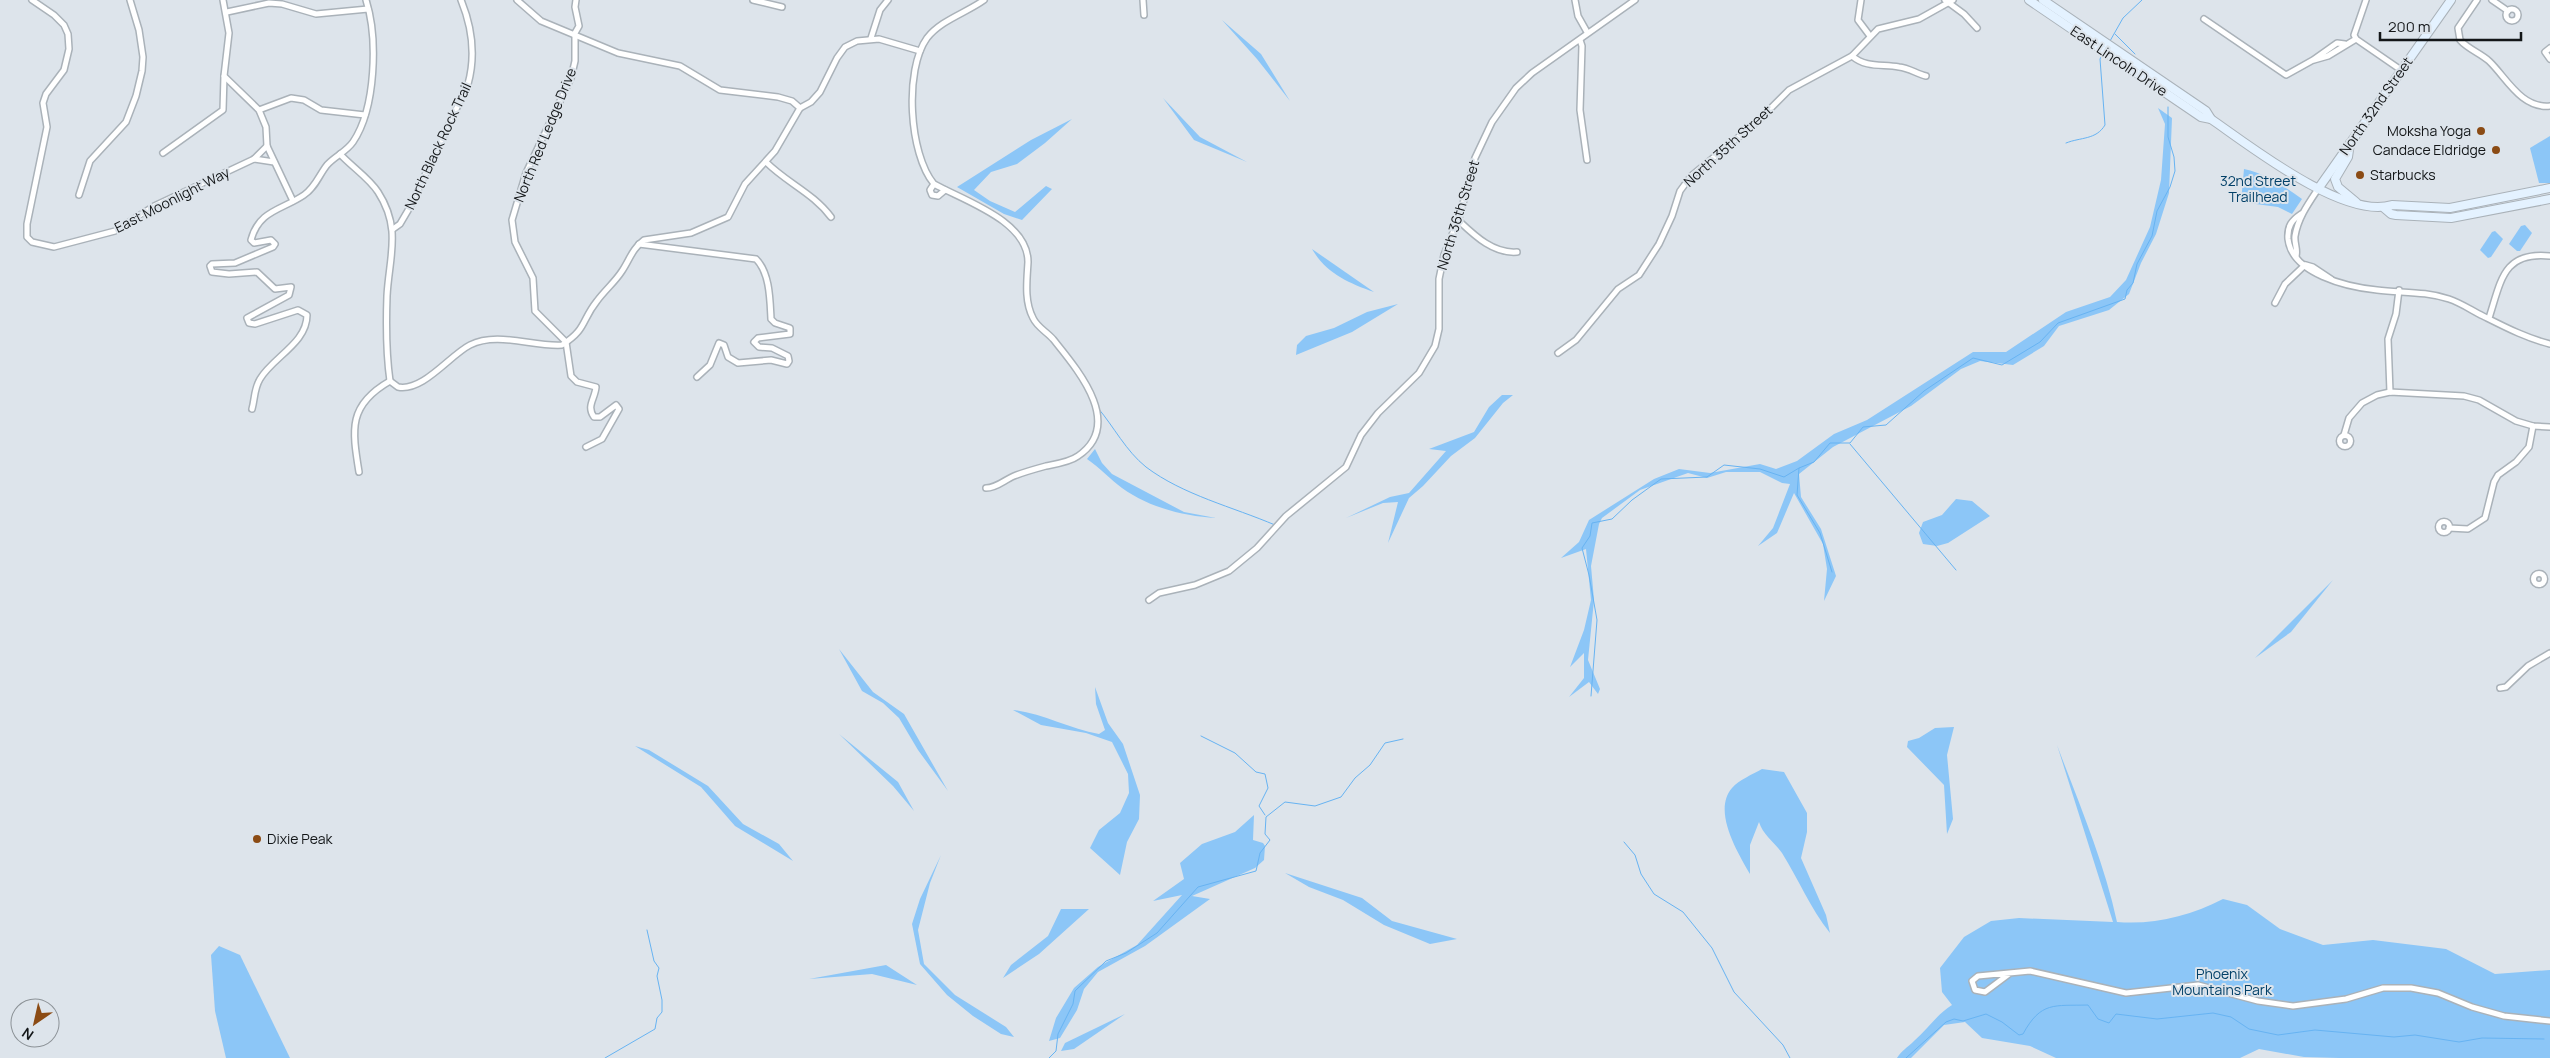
<svg xmlns="http://www.w3.org/2000/svg" width="2550" height="1058" viewBox="0 0 2550 1058" font-family="Manrope,sans-serif">
  <rect width="100%" height="100%" fill="#dde4eb"/>
  <g fill="#8cc6f7">
    <path d="M1222,20L1261,54L1290,101L1257,59Z"/>
    <path d="M1163,98L1200,137L1247,162L1194,140Z"/>
    <path d="M2158,108L2172,118L2169,193L2156,234L2141,263L2129,294L2109,310L2059,326L2044,346L2013,365L1980,361L1961,369L1911,406L1833,447L1799,474L1801,497L1821,529L1836,576L1824,601L1827,569L1823,544L1794,493L1777,533L1758,546L1773,528L1790,484L1782,483L1760,472H1726L1707,478L1688,473L1640,490L1602,518L1599,524L1591,566L1594,600L1588,660L1600,689L1598,694L1589,682L1569,697L1584,678V653L1570,667L1584,630L1591,600L1586,549L1561,558L1579,542L1589,520L1654,479L1679,469L1710,473L1760,464L1776,469L1797,461L1834,434L1867,420L1973,352H2006L2066,312L2110,297L2126,280L2150,227L2161,180L2165,124Z"/>
    <path d="M1072,119L1045,143L1017,164L991,172L974,190L990,201L1015,212L1046,186L1052,189L1022,220L1004,214L957,187L1031,140Z"/>
    <path d="M2550,136V183H2539L2530,148Z"/>
    <path d="M2244,169C2267,174 2283,186 2302,199L2292,214L2278,207L2241,202Z"/>
    <path d="M2525,225L2532,233L2520,251H2517L2509,244L2521,226Z"/>
    <path d="M2495,231L2503,239L2491,257L2488,258L2480,250L2492,232Z"/>
    <path d="M1312,249L1374,292C1348,283 1326,273 1312,249Z"/>
    <path d="M1398,304L1352,332L1296,355L1297,345L1306,336L1334,328L1367,312Z"/>
    <path d="M1502,395H1513L1503,403L1475,438L1451,456L1423,486L1409,498L1388,543L1398,502L1383,503L1346,518L1390,497L1409,493L1446,451L1429,449L1474,432L1489,407Z"/>
    <path d="M1095,449L1102,463L1112,474L1184,512L1216,518C1184,516 1150,508 1122,488C1110,479 1100,468 1087,459Z"/>
    <path d="M1956,499L1972,501L1990,516L1948,543L1937,546L1923,544L1919,533L1923,522L1942,515Z"/>
    <path d="M2333,580L2291,632L2255,658Z"/>
    <path d="M839,649L873,692L904,714L948,791L918,750L899,718L883,703L862,691Z"/>
    <path d="M1095,687L1108,723L1123,744L1140,795L1139,819L1127,842L1120,875L1090,848L1099,830L1120,813L1129,793L1128,774L1112,742L1086,733L1041,725L1013,710C1041,713 1070,729 1099,734L1105,730L1096,704Z"/>
    <path d="M1954,727L1947,755L1953,819L1947,834L1944,785L1907,747L1908,741L1919,738L1935,728Z"/>
    <path d="M839,734L898,782L914,811L893,786Z"/>
    <path d="M2057,745C2079,804 2104,861 2117,922C2154,925 2190,916 2223,899L2247,905L2280,929L2323,945L2373,940L2446,949L2495,974L2550,970V1058H2339L2304,1057L2259,1049L2240,1058H2056L2030,1046L1982,1038L1965,1022L1944,1025L1911,1058H1897C1902,1050 1907,1048 1914,1041C1928,1029 1936,1015 1952,1005L1942,992L1940,968L1964,937L1991,921L2019,918L2113,922Z"/>
    <path d="M635,746L649,750L708,786L743,824L779,844L793,861L735,826L701,787Z"/>
    <path d="M1762,769L1784,772L1807,813V832L1801,858L1826,915L1830,933C1810,908 1799,880 1782,853C1775,843 1763,835 1759,822L1750,845V874C1738,853 1712,811 1732,788C1739,780 1753,774 1762,769Z"/>
    <path d="M1254,815L1253,840L1263,843L1265,846L1264,860L1255,868L1192,896L1210,899L1145,946L1098,972L1084,989L1077,1010L1060,1038L1049,1041L1056,1018L1074,988L1098,967L1137,945L1182,895L1153,901L1184,879L1180,863L1202,844L1235,832Z"/>
    <path d="M941,855L930,883L918,930L924,964L955,995L1006,1027L1014,1037L1001,1034L973,1016L947,995L920,964L912,924L920,899Z"/>
    <path d="M1285,873L1362,898L1392,921L1457,939L1430,944L1384,925L1343,900L1309,887Z"/>
    <path d="M1061,909H1089L1039,954L1003,978L1011,965L1048,936Z"/>
    <path d="M219,946L240,955L290,1058H226L215,1011L211,955Z"/>
    <path d="M886,965L917,985L872,974L809,979Z"/>
    <path d="M1125,1014L1074,1049L1061,1051L1065,1043Z"/>
  </g>
  <g fill="none" stroke-linecap="round" stroke-linejoin="round">
    <g stroke="#67b3f2" stroke-width="1">
      <path d="M2115,34L2135,54"/>
      <path d="M2110,41L2123,18L2142,0"/>
      <path d="M2066,143C2081,137 2096,140 2105,125L2100,59L2103,53"/>
      <path d="M1098,408C1114,427 1126,451 1146,467C1183,495 1233,507 1275,525"/>
      <path d="M1850,444L1956,570"/>
      <path d="M1832,572L1820,533L1797,495L1799,468L1814,462L1830,443H1850L1863,427L1886,425L1924,391L1973,358L2002,365L2040,342L2058,323L2125,299L2127,290L2133,283L2137,264L2152,236L2157,211L2170,187L2175,171L2174,157L2168,137V107"/>
      <path d="M1591,696L1597,620L1589,575L1582,548L1590,536L1592,523L1612,519L1632,500L1661,479L1707,477L1724,465L1760,469L1784,477L1799,468"/>
      <path d="M1201,736L1235,753L1256,772L1265,774L1268,788L1259,806L1265,815"/>
      <path d="M1624,842L1635,855L1641,874L1654,894L1683,912L1712,948L1734,992L1783,1045L1790,1058"/>
      <path d="M605,1058L655,1029L657,1018L662,1012V1000L657,976L659,968L654,961L647,930"/>
      <path d="M1049,1058L1056,1051L1058,1034L1073,1004L1075,991L1106,961L1126,953L1157,933L1198,887L1256,871L1260,853L1270,840L1265,834L1266,817L1285,802L1315,806L1341,797L1355,778L1370,765L1385,743L1403,739"/>
      <path d="M1906,1058L1946,1022L1954,1019L1963,1021L1986,1014L2002,1022L2019,1035L2023,1034C2041,1001 2054,1006 2088,1005L2098,1019L2109,1023L2116,1014L2157,1019L2213,1013L2231,1017L2249,1029L2278,1035L2315,1030L2394,1037L2415,1035L2459,1042L2482,1038L2544,1039"/>
    </g>
    <defs>
      <g id="street">
        <path d="M32,0L54,15L64,25L68,34L69,49L64,70L46,94L43,103L47,127L27,224V237L32,242L54,247L115,231L154,206L254,159L267,146"/>
        <path d="M223,0L229,33L224,76L259,110L266,127L267,146L293,201"/>
        <path d="M517,0L541,21L618,53L680,66L720,90L778,97L792,101L800,108"/>
        <path d="M576,0L575,7L579,26L575,33V61L571,78L526,173L512,220L515,242L533,278L535,311L566,342L571,376L577,382L596,387C595,399 586,406 594,417H600L616,405L619,409L602,439L586,447"/>
        <path d="M753,0L782,7"/>
        <path d="M984,0C966,13 941,20 927,38C904,70 909,154 934,184C965,201 1028,221 1028,262C1027,280 1024,301 1033,318C1037,327 1047,332 1053,339C1077,369 1125,424 1078,456C1070,462 1056,464 1046,466C1035,469 1024,472 1014,476C1004,480 997,488 986,488"/>
        <path d="M1143,0L1144,15"/>
        <path d="M1575,0L1578,16L1587,32"/>
        <path d="M1861,0L1858,20L1870,36"/>
        <path d="M1945,0L1964,14L1977,28"/>
        <path d="M2366,0L2354,35L2356,39L2401,70"/>
        <path d="M2477,0L2458,28L2460,40C2468,49 2480,53 2489,61C2506,77 2521,109 2550,106"/>
        <path d="M2492,0L2508,11"/>
        <circle cx="2512" cy="15" r="6"/>
        <path d="M227,12L269,3L282,4L316,14L368,9"/>
        <path d="M2204,19L2286,75L2313,60L2337,43L2345,44"/>
        <path d="M871,38L880,10L888,0"/>
        <path d="M1580,40L1582,46L1580,110L1587,160"/>
        <path d="M2550,48L2545,52L2550,59"/>
        <path d="M1852,56C1866,68 1882,64 1899,67C1909,68 1917,74 1926,76"/>
        <path d="M2314,60L2328,56L2356,39"/>
        <path d="M259,110L291,98L304,100L321,110L365,115"/>
        <path d="M163,153L223,110L224,76"/>
        <path d="M340,154C352,167 369,178 378,192C402,229 389,257 387,296C386,324 386,353 390,381"/>
        <path d="M254,159L274,162"/>
        <path d="M766,162C787,183 813,193 831,217"/>
        <path d="M934,184L930,190L932,195L938,196L945,190"/>
        <path d="M79,195L90,161L126,122L136,96L142,71L143,57L139,30L130,0"/>
        <path d="M2301,214C2292,220 2287,226 2288,239C2292,274 2347,287 2377,290C2401,293 2425,291 2449,299C2461,303 2471,310 2483,316C2505,327 2526,338 2550,344"/>
        <path d="M1458,220C1474,235 1493,254 1517,252"/>
        <path d="M393,229L400,224L410,207L468,84C476,55 472,27 461,0"/>
        <path d="M639,244L756,259C770,273 770,300 771,319L775,323L790,328V334L758,338L754,342L759,347L772,348L788,356L789,361L787,364L771,360L738,363L728,357L724,345L719,343L710,365L697,377"/>
        <path d="M2296,256C2298,249 2294,243 2295,236C2298,218 2308,204 2318,189"/>
        <path d="M2306,265L2313,267L2331,279"/>
        <path d="M2275,303L2285,284L2305,265"/>
        <path d="M2489,318C2501,281 2503,251 2550,256"/>
        <path d="M1558,353L1576,340L1618,289L1639,275L1659,244L1672,216L1680,191L1691,176L1757,122L1789,90L1852,56L1878,29L1919,19L1953,0"/>
        <path d="M390,381L398,387C423,392 450,355 470,345C497,331 533,347 562,345C587,329 581,321 597,301C605,290 615,282 622,271C630,259 632,249 644,240L691,233L728,217L745,184L775,151L800,108L811,102L820,92L837,58L845,47L857,41L879,39L920,51"/>
        <path d="M2390,392L2388,339L2396,314L2399,290"/>
        <path d="M252,409C255,398 254,389 260,379C273,357 307,343 307,315L298,310L255,324L249,323L247,318L289,295L291,287L275,289L257,272L229,274L212,272L210,266L212,264L235,263L273,247L275,244L271,240L254,243L251,240C259,210 282,210 304,195C315,188 319,175 327,165C335,156 346,152 353,142C376,108 378,38 366,0"/>
        <path d="M2344,435L2349,418L2362,403L2377,395L2390,392L2464,396L2479,400L2516,421L2533,426L2550,427"/>
        <circle cx="2345" cy="441" r="5.5"/>
        <path d="M359,472C352,429 348,405 390,381"/>
        <circle cx="2444" cy="527" r="5.5"/>
        <path d="M2449,528L2468,529L2485,518L2494,482L2498,475L2516,462L2529,447L2533,426"/>
        <circle cx="2539" cy="579" r="5.5"/>
        <path d="M1149,600L1159,593L1195,585L1229,571L1257,548L1286,516L1346,467L1361,435L1378,413L1419,373L1435,346L1439,329V279L1444,255L1460,215L1475,158L1492,122L1516,88L1532,73L1635,0"/>
        <path d="M2500,688L2506,687L2528,666L2550,653"/>
        <path d="M2009,974L1985,992L1975,990L1972,981L1978,976L2030,971L2126,993L2198,985L2258,1001L2293,1006L2346,999L2383,988H2411L2438,993L2472,1007L2504,1016L2550,1021"/>
      </g>
      <g id="secondary">
        <path d="M2029,0L2201,117L2211,119C2250,146 2344,220 2392,205L2450,208L2550,188"/>
        <path d="M2043,0L2206,111L2211,119"/>
        <path d="M2350,143L2348,157L2335,179L2338,187L2356,202"/>
        <path d="M2318,189L2451,0"/>
        <path d="M2384,208L2391,214L2396,215L2451,218L2550,199"/>
      </g>
    </defs>
    <use href="#street" stroke="#aab2b9" stroke-width="8"/>
    <use href="#secondary" stroke="#aab2b9" stroke-width="10"/>
    <use href="#street" stroke="#fff" stroke-width="5"/>
    <use href="#secondary" stroke="#e4f2ff" stroke-width="8"/>
  </g>
  <g fill="#8b4b14" stroke="#dde4eb" stroke-width="2">
    <circle cx="2481" cy="131" r="5"/>
    <circle cx="2496" cy="150" r="5"/>
    <circle cx="2360" cy="175" r="5"/>
    <circle cx="257" cy="839" r="5"/>
  </g>
  <g text-anchor="middle" stroke-width="4" stroke-linejoin="round" paint-order="stroke">
    <g font-size="14" fill="#131618" stroke="#dde4eb">
      <text transform="translate(2119 61) rotate(34)" y="5">East Lincoln Drive</text>
      <text transform="translate(2376 106) rotate(-55)" y="5">North 32nd Street</text>
      <text transform="translate(545 135) rotate(-68)" y="5">North Red Ledge Drive</text>
      <text transform="translate(438 146) rotate(-65)" y="5">North Black Rock Trail</text>
      <text transform="translate(1728 146) rotate(-42)" y="5">North 35th Street</text>
      <text transform="translate(172 200) rotate(-27)" y="5">East Moonlight Way</text>
      <text transform="translate(1458 215) rotate(-73)" y="5">North 36th Street</text>
    </g>
    <g font-size="14" fill="#131618" stroke="#dde4eb" text-anchor="end">
      <text x="2471" y="136">Moksha Yoga</text>
      <text x="2486" y="155">Candace Eldridge</text>
      <text x="2370" y="180" text-anchor="start">Starbucks</text>
      <text x="267" y="844" text-anchor="start">Dixie Peak</text>
    </g>
    <g font-size="14" fill="#024068" stroke="#dde4eb">
      <text x="2258" y="186">32nd Street<tspan x="2258" dy="16">Trailhead</tspan></text>
      <text x="2222" y="979">Phoenix<tspan x="2222" dy="16">Mountains Park</tspan></text>
    </g>
  </g>
  <g transform="translate(35 1023) rotate(214)"><circle r="24" fill="#dde4eb" stroke="#8c9297"/>
  <path d="M0-4L9 19L0 12L-9 19Z" fill="#8b4b14"/>
  <text y="-8" font-size="14" font-weight="bold" text-anchor="middle" fill="#131618">N</text>
  </g>
  <path d="M2380 32v8h141v-8" fill="none" stroke="#131618" stroke-width="2.5"/>
  <text x="2388" y="32" font-size="15" fill="#131618" stroke="#dde4eb" stroke-width="4" paint-order="stroke">200 m</text>
</svg>
